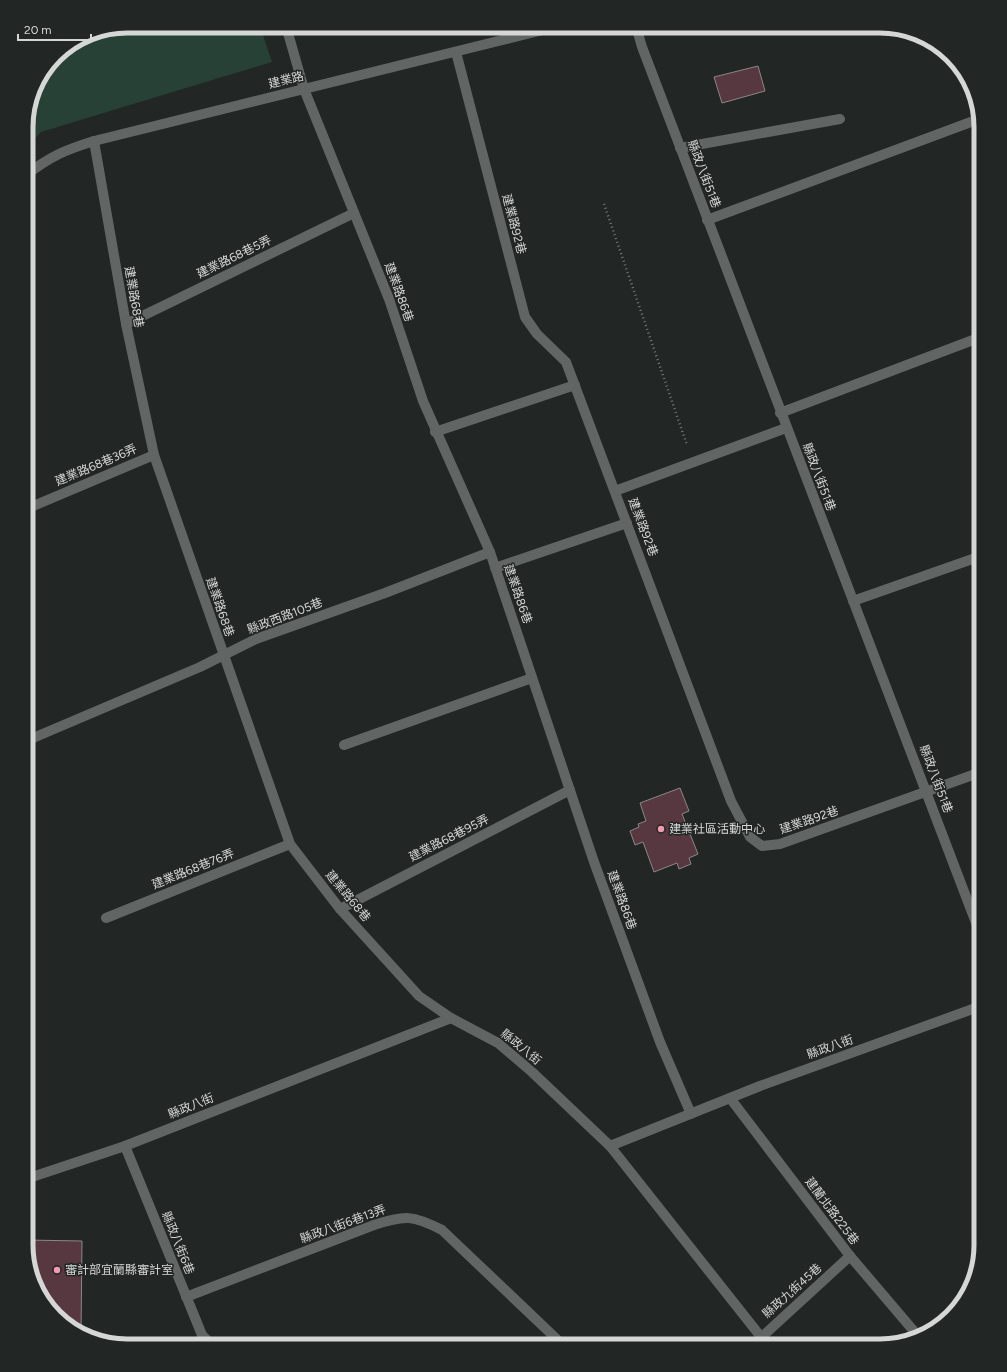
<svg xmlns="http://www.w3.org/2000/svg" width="1007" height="1372" viewBox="0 0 1007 1372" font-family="Figtree,'Noto Sans TC',sans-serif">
  <rect width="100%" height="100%" fill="#222624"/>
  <path fill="#274136" d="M127,26H260L272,62L41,132L26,147V120L37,82L60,51L89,34Z"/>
  <g fill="#573740" stroke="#8c8788">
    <path d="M758,66L765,91L722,103L714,77Z"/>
    <path d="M680,788L689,811L682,814L698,854L689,858L691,864L679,869L677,863L654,872L643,842L635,845L630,831L639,827L638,824L646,821L640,803Z"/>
    <path d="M26,1240L82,1241L81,1334L76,1332L40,1296Z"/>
  </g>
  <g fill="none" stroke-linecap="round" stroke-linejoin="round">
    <path stroke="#767978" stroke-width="2.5" stroke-dasharray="1 3" stroke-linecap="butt" d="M604,204L687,445"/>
    <g stroke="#616563" stroke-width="10">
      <path d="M286,26L304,89L389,299L423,401L490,552L594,862L660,1042L691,1114"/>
      <path d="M636,26L642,47L981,936"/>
      <path d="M456,52L525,317L537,334L566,362L731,801L750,837L762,846L780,844L981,772"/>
      <path d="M94,141L126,324L154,455L290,844L340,909L419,996L451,1018"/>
      <path d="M680,148L840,119"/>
      <path d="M26,175C51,156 65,150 94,141L559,26"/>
      <path d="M707,220L979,119"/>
      <path d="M126,324L354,213"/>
      <path d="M780,413L981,337"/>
      <path d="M435,432L575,385"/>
      <path d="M615,491L786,428"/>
      <path d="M26,509L154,455"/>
      <path d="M495,568L627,523"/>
      <path d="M853,601L981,556"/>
      <path d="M26,741L200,667L256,639L385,593L490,552"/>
      <path d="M344,745L532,678"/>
      <path d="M340,909L570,790"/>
      <path d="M106,918L290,844"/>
      <path d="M730,1098L850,1256L918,1336"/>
      <path d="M125,1146L202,1335L213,1346"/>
      <path d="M610,1146L761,1337"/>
      <path d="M26,1179L125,1146L451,1018L498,1043L532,1072L610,1146L760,1086L981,1006"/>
      <path d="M186,1297L374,1225C405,1215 413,1215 442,1230L564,1346"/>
      <path d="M752,1346L850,1256"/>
    </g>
  </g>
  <g fill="#f19ab2" stroke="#222624" stroke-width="1.5">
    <circle cx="661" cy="829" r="4"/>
    <circle cx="57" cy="1270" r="4"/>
  </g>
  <g text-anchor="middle" stroke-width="3" stroke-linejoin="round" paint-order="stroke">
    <g font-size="12" fill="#d5d7d6" stroke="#222624">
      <text transform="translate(286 80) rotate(-14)" y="4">建業路</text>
      <text transform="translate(704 174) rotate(69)" y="4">縣政八街51巷</text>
      <text transform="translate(514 224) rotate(75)" y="4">建業路92巷</text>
      <text transform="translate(234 257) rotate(-26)" y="4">建業路68巷5弄</text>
      <text transform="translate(399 292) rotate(70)" y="4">建業路86巷</text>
      <text transform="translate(134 297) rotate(80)" y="4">建業路68巷</text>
      <text transform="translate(96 465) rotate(-23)" y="4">建業路68巷36弄</text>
      <text transform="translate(819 477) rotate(69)" y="4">縣政八街51巷</text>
      <text transform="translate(643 527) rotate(69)" y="4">建業路92巷</text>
      <text transform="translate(518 594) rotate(71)" y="4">建業路86巷</text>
      <text transform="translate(220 607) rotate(71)" y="4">建業路68巷</text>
      <text transform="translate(285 616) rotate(-21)" y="4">縣政西路105巷</text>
      <text transform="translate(936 779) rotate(69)" y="4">縣政八街51巷</text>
      <text transform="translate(809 820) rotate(-19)" y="4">建業路92巷</text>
      <text transform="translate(449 838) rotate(-27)" y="4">建業路68巷95弄</text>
      <text transform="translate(193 869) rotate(-22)" y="4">建業路68巷76弄</text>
      <text transform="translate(348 896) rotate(50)" y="4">建業路68巷</text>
      <text transform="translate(622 900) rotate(70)" y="4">建業路86巷</text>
      <text transform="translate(521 1047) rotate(39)" y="4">縣政八街</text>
      <text transform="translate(830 1047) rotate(-20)" y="4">縣政八街</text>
      <text transform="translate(191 1106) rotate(-22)" y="4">縣政八街</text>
      <text transform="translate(832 1211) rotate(53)" y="4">建蘭北路225巷</text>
      <text transform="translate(343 1224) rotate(-20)" y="4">縣政八街6巷13弄</text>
      <text transform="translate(178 1243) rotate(68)" y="4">縣政八街6巷</text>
      <text transform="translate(792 1291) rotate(-42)" y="4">縣政九街45巷</text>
    </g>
    <g font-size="12" fill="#d5d7d6" stroke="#222624" text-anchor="start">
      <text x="669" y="833">建業社區活動中心</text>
      <text x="65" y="1274">審計部宜蘭縣審計室</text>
    </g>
  </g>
  <path d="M0 0H1007V1372H0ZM127 33H880A94 94 0 0 1 974 127V1245A94 94 0 0 1 880 1339H127A94 94 0 0 1 33 1245V127A94 94 0 0 1 127 33Z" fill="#222624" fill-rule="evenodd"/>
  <path fill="none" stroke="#d5d7d6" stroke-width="5" d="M127 33H880A94 94 0 0 1 974 127V1245A94 94 0 0 1 880 1339H127A94 94 0 0 1 33 1245V127A94 94 0 0 1 127 33Z"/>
  <path d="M18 34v6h73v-6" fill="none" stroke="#d5d7d6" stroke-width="2"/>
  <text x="24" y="34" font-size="12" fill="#d5d7d6" stroke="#222624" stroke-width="3" paint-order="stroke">20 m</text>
</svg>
